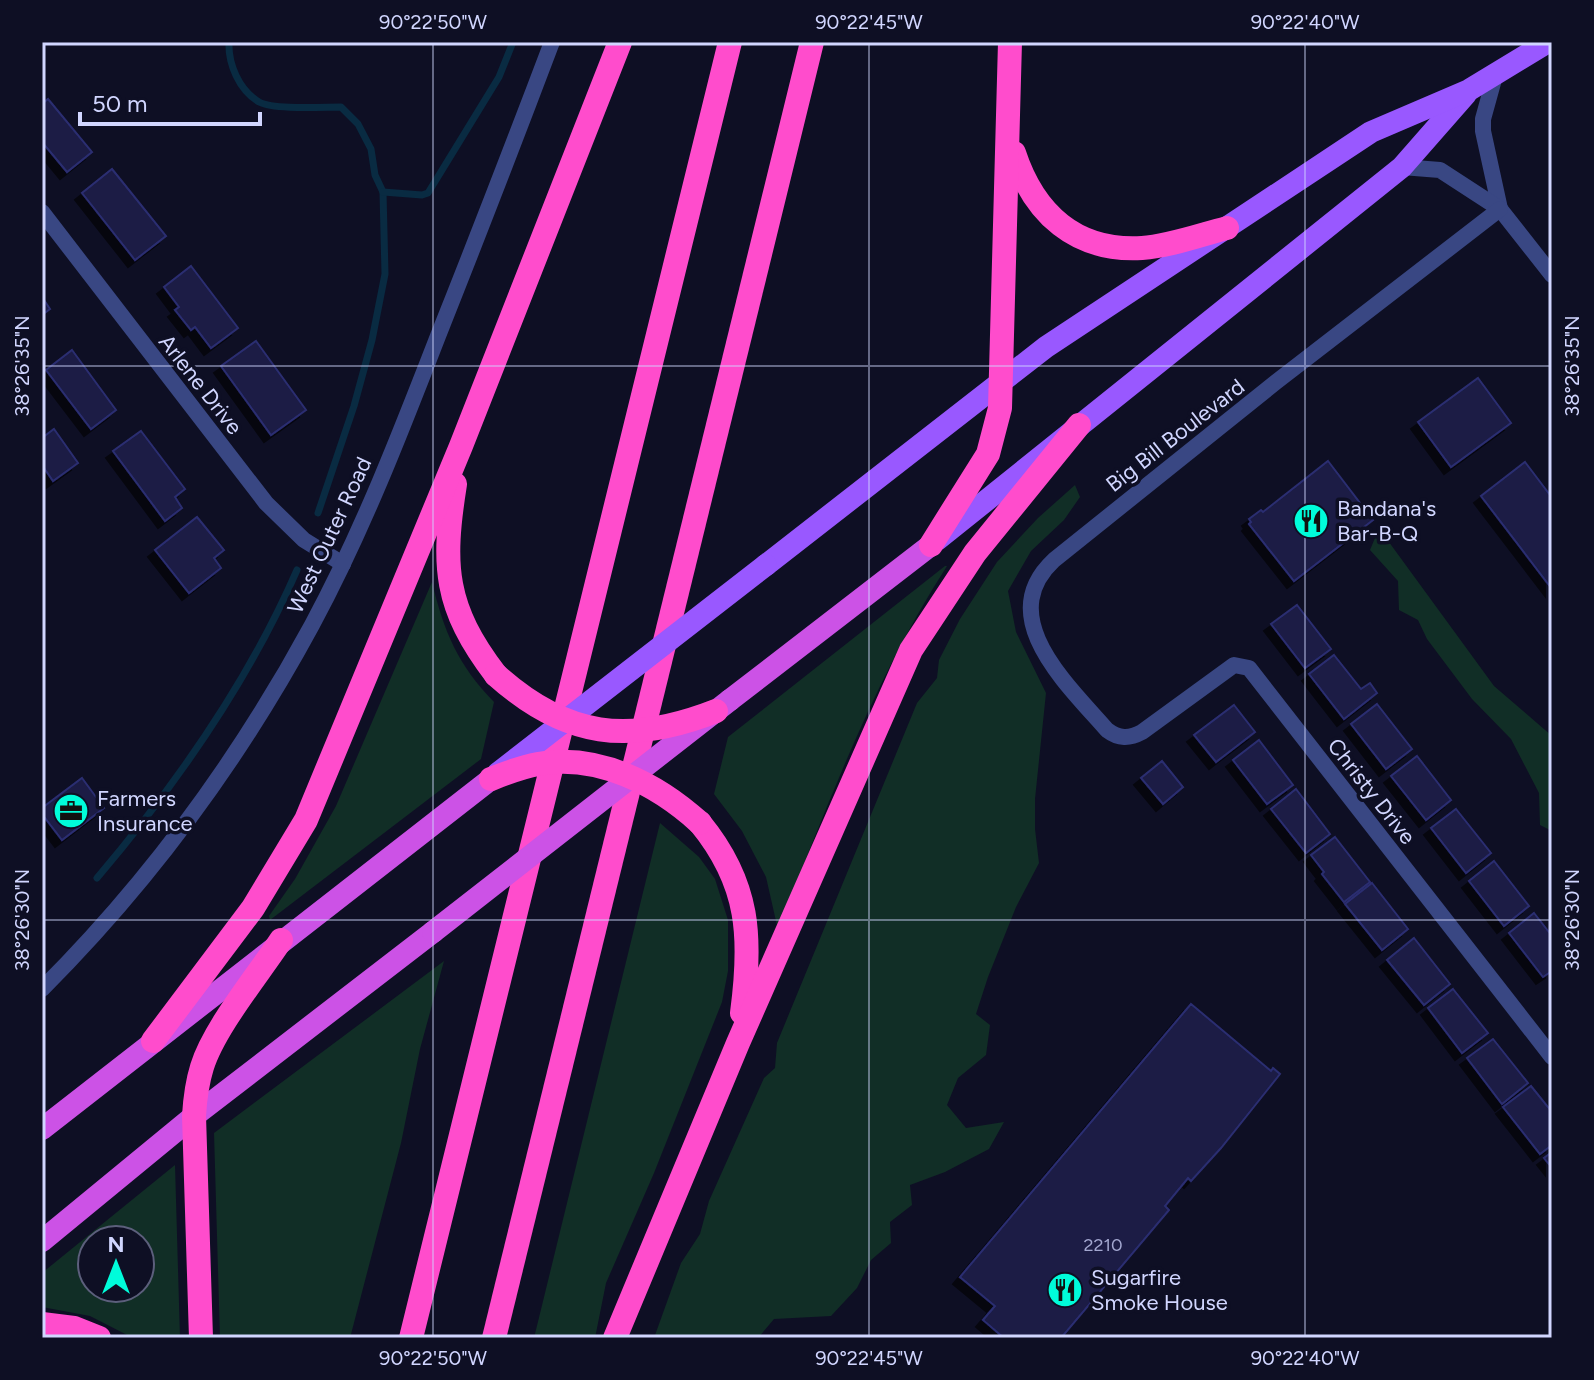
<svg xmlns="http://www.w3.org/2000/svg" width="1594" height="1380" viewBox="0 0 1594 1380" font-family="Figtree,sans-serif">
  <defs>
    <filter id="shadow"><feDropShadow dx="-7" dy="7" stdDeviation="0" flood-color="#0009"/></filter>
  </defs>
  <rect width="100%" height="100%" fill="#0e0f24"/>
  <g fill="#112e26" fill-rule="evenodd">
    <path d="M1075,485L1080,497L1064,520L1031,551L1008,591L1016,632L1046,693L1035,799V829L1039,863L1016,907L988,977L976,1014L990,1025L986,1055L958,1078L947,1105L966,1128L1004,1122L989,1149L945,1172L910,1185L912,1205L890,1222L891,1243L871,1260L857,1288L831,1316L774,1319L758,1338H654L681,1263L700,1234L709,1201L764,1078L775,1068L777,1043L917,703L937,678L939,660L960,619L997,562L1038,518Z"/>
    <path d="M1375,538H1386L1494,686L1552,736V831L1540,825L1539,793L1511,739L1472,699L1427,639L1418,620L1399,610L1398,581L1370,550Z"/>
    <path d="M945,566H947C874,679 827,806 778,930L766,877L742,831L714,794L728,737Z"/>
    <path d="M432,582C444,632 458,665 494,702L481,759L270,920L269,916L295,879L336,806Z"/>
    <path d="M660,823L699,857L715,879L728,920V971L722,1002L654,1173L606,1283L595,1338H534Z"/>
    <path d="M444,961L420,1049L401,1143L350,1338H220L214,1133Z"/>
    <path d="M175,1165L180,1338H133L90,1316L42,1307V1273ZM92,1240H140V1288H92Z"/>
  </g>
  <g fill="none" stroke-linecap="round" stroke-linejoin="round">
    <g stroke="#092b42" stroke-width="7">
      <path d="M229,42C228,64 239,90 259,102C274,110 322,107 341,107L358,124L371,149L375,175L383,192L385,274L372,340L354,406L318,513"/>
      <path d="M383,192L422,195L428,193L499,77L513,42"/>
      <path d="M97,878C176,785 248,683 297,570"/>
    </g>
  </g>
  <g fill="#1a1b45" stroke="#2c2e71" stroke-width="2" filter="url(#shadow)">
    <path d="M48,99L92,152L67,172L42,142V104Z"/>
    <path d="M112,169L166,236L135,260L82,193Z"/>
    <path d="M191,266L238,328L211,348L195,327L191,330L175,310L179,307L164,287Z"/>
    <path d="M42,297L50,309L42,315Z"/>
    <path d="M256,341L306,410L271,435L221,366Z"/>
    <path d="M72,350L116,410L91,429L46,370Z"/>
    <path d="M1478,378L1511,423L1451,467L1418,422Z"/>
    <path d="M54,429L78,463L53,481L42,465V438Z"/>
    <path d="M141,431L185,489L175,497L182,508L165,521L113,451Z"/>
    <path d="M1328,461L1373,520L1294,581L1249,524L1251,522L1249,519L1261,510L1263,512Z"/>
    <path d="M1525,462L1550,495L1552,494V589L1481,496Z"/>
    <path d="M197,517L224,550L214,558L221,568L189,593L155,550Z"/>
    <path d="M1297,605L1331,649L1305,668L1271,624Z"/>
    <path d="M1334,655L1361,689L1370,683L1377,693L1344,719L1309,674Z"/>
    <path d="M1377,704L1412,749L1386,769L1351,724Z"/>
    <path d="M1234,705L1255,732L1216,762L1194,735Z"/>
    <path d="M1259,740L1293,785L1267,804L1233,760Z"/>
    <path d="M1417,756L1451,800L1426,820L1391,776Z"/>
    <path d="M1162,761L1183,787L1163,804L1141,778Z"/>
    <path d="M82,778L104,808L62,840L42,814V808Z"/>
    <path d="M1296,789L1330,834L1306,853L1271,809Z"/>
    <path d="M1456,809L1491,853L1466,873L1431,828Z"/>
    <path d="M1335,837L1370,882L1344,902L1322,874L1324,872L1311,855Z"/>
    <path d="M1494,861L1529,906L1504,926L1469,881Z"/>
    <path d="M1372,883L1408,929L1382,950L1345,904Z"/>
    <path d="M1534,913L1552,936V971L1543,977L1509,933Z"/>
    <path d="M1414,938L1450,984L1424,1005L1387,960Z"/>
    <path d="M1453,989L1488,1033L1462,1053L1428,1008Z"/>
    <path d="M1191,1004L1271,1071L1273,1068L1280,1074L1221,1148L1191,1181L1188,1178L1165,1206L1169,1210L1061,1338H1004L983,1320L995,1306L960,1277Z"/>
    <path d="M1493,1039L1528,1083L1502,1104L1467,1058Z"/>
    <path d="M1531,1086L1552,1112V1145L1540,1154L1503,1107Z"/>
    <path d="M1552,1152V1168L1544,1158Z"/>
  </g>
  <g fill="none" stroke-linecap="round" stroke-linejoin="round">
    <g stroke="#394783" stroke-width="16">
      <path d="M1496,72L1483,119V131L1500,209"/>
      <path d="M1402,167L1440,170L1500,209L1552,275"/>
      <path d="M1500,209L1276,382L1054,560C993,617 1067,684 1107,730C1119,739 1129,739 1142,732L1234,665L1249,668L1552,1057"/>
      <path d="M42,212L266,503L304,540L343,564"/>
    </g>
    <path stroke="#394783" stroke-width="16" d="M42,989C149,882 240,758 312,625C362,532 400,434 438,336C477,238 515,140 552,42"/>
    <g stroke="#9958ff" stroke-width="22">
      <path d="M937,540L1402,167L1466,94"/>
      <path d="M766,565L1046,347L1371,132L1469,90L1548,42"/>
    </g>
    <g stroke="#cc52e6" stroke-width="22">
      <path d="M730,700L931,545"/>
      <path d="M42,1129L491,779"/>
      <path d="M42,1241L194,1116L433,932"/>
    </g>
    <g stroke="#ff4ccc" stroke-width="24">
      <path d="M1014,153C1034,214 1076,252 1142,248C1170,246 1200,235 1227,228"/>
      <path d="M455,484C442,566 444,607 496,675"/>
      <path d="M931,545L988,454L1000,408L1010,42"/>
      <path d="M700,823C750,884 752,938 742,1013"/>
      <path d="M153,1041L253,908L306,820L461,446L620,42"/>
      <path d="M42,1324L74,1328L99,1338"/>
      <path d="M201,1338L194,1116C195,1099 197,1083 202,1067C214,1028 258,975 281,940"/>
      <path d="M411,1338L730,42"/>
      <path d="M494,1338L812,42"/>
      <path d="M615,1338L738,1043L911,650L975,553L1079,425"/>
    </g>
    <path stroke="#9958ff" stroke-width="22" d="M498,773L766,565"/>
    <path stroke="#cc52e6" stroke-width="22" d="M433,932L730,700"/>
    <g stroke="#ff4ccc" stroke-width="24">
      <path d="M496,675C566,738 629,745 716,711"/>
      <path d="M491,779C506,773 522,767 538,764C598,753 657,784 700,823"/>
    </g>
  </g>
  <path fill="none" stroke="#d1d6ff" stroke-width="2" stroke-opacity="0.45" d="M433,42V1338M869,42V1338M1305,42V1338M42,366H1552M42,920H1552"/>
  <defs>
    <symbol id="restaurant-disc" viewBox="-11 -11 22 22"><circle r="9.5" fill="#00fcda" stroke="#0e0f24"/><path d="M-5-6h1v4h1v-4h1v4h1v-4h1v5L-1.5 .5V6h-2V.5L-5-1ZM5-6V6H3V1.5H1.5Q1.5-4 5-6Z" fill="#111"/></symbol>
    <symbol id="office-disc" viewBox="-11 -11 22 22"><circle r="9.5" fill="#00fcda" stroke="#0e0f24"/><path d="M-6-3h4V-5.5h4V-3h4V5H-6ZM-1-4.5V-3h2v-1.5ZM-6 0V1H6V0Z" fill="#111"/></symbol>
  </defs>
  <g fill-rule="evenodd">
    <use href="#restaurant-disc" x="1291" y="501" width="40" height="40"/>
    <use href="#office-disc" x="51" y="791" width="40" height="40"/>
    <use href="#restaurant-disc" x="1045" y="1270" width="40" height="40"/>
  </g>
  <g text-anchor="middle" stroke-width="7" stroke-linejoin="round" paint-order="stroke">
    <g font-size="18" fill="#a3a7d0">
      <text x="1103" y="1251">2210</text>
    </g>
    <g font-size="22" fill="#d1d6ff" stroke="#0e0f24">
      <text transform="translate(201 384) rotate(52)" y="8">Arlene Drive</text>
      <text transform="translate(1175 435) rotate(-38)" y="8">Big Bill Boulevard</text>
      <text transform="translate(329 535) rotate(-65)" y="8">West Outer Road</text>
      <text transform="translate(1372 791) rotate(52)" y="8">Christy Drive</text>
    </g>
    <g font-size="22" fill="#d1d6ff" stroke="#0e0f24" text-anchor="start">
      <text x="1337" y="516">Bandana's<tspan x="1337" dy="25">Bar-B-Q</tspan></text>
      <text x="97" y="806">Farmers<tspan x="97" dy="25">Insurance</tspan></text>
      <text x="1091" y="1285">Sugarfire<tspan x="1091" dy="25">Smoke House</tspan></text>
    </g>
  </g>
  <rect width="1594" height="1380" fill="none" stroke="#0e0f24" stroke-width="88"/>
  <g transform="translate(116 1264)"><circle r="38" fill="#0e0f24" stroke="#5c5f7c" stroke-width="2"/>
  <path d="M0-6L14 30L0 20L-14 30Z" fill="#00fcda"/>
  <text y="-12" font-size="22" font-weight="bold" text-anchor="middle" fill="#d1d6ff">N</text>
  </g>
  <path d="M80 112v12h180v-12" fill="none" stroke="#d1d6ff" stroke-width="4"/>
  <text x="92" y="112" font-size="24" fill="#d1d6ff" stroke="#0e0f24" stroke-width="6" paint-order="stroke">50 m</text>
  <rect x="44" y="44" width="1506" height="1292" fill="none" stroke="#d1d6ff" stroke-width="3"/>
  <g font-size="20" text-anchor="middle" fill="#d1d6ff">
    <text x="433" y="29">90°22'50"W</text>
    <text x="869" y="29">90°22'45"W</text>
    <text x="1305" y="29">90°22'40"W</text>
    <text transform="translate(22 366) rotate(-90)" y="7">38°26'35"N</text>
    <text transform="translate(1572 366) rotate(-90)" y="7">38°26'35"N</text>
    <text transform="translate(22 920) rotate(-90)" y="7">38°26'30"N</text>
    <text transform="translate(1572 920) rotate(-90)" y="7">38°26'30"N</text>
    <text x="433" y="1365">90°22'50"W</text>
    <text x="869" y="1365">90°22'45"W</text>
    <text x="1305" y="1365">90°22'40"W</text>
  </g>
</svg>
